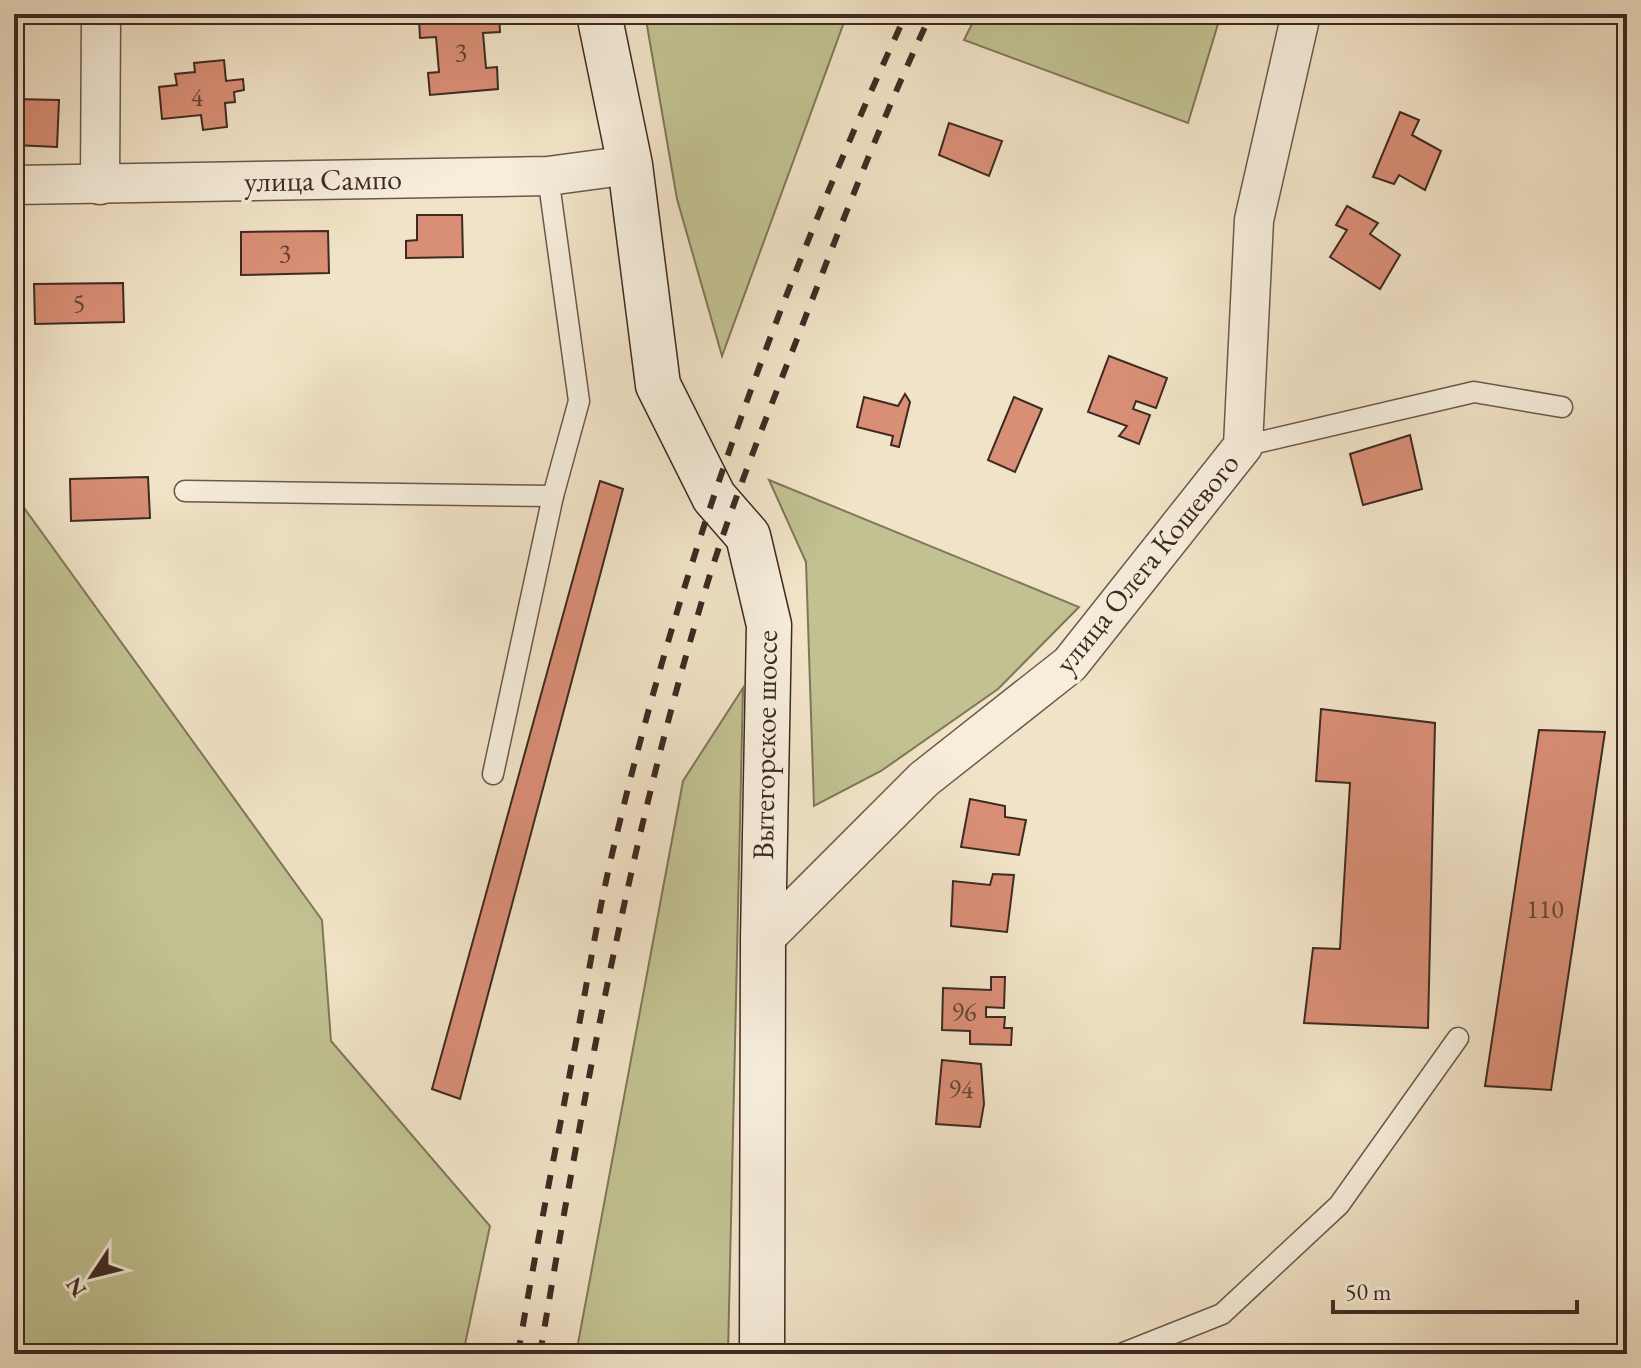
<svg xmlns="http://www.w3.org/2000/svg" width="1641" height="1368" viewBox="0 0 1641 1368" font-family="'EB Garamond',serif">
  <rect width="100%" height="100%" fill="#f1e3c7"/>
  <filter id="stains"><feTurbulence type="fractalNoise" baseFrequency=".0025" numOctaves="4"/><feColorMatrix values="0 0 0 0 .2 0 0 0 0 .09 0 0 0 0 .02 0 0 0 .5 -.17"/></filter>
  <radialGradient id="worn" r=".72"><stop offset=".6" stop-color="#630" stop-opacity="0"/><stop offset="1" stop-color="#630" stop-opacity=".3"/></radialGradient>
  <g fill="#c1c191" stroke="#80765a" stroke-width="2">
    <path d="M645,14H847L722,356L677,199Z"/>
    <path d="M977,14H1221L1188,123L964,40Z"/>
    <path d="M769,480L1079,607L998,689L881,771L814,806L806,562Z"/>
    <path d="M14,494L322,920L331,1041L490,1226L463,1354H14Z"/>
    <path d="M743,688L728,1354H576L683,781Z"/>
  </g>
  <g fill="#d98e76" stroke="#3e2a23" stroke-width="2">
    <path d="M189,14H221V17L190,21Z"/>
    <path d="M499,14L500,32L483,33L486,68L497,67L498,89L430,95L428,73L439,72L436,37L420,38L419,18Z"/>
    <path d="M224,60L226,81L243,79L244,90L234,92L235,102L225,103L227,127L203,130L201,115L162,119L159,87L177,85L175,74L195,72L194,63Z"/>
    <path d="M14,99L59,100L57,147L14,145Z"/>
    <path d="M1400,112L1419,120L1412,135L1441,151L1425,190L1399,175L1394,184L1373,177Z"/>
    <path d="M949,123L1002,141L989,176L939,155Z"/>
    <path d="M1347,206L1378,223L1370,234L1400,255L1380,289L1330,257L1347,230L1336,225Z"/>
    <path d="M417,215H462L463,257L406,258V241L417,240Z"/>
    <path d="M328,231L329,273L241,275V232Z"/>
    <path d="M123,283L124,322L35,324L34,284Z"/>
    <path d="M1109,356L1167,378L1156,408L1136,401L1133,409L1150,415L1139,444L1119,436L1127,426L1088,412Z"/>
    <path d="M905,394L910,402L899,447L891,445L893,436L857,427L864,397L898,406Z"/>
    <path d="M1014,397L1042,409L1015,472L988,460Z"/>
    <path d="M1410,435L1422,489L1363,505L1350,454Z"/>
    <path d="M148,477L150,518L71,521L70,479Z"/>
    <path d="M600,481L623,489L460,1099L432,1089Z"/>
    <path d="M1321,709L1435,723L1428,1028L1304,1023L1313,948L1340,949L1350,783L1316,781Z"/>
    <path d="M1539,730L1605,732L1551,1090L1485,1086Z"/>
    <path d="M970,799L1005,806V817L1026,820L1019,855L961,847Z"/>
    <path d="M993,874L1014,875L1007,932L951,926L953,881L990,885Z"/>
    <path d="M991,977H1005L1004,1008L986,1007V1017H1005L1004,1028H1012L1011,1045L970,1044V1031L942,1030L943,988L991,990Z"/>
    <path d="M942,1060L981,1064L984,1104L980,1127L936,1124Z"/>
  </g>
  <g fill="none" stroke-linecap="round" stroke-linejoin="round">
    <defs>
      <g id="service">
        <path d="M1243,446L1474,392L1562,407"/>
        <path d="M185,491L553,496"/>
        <path d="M493,774L553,496L579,401L548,176"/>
        <path d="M1121,1354L1222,1314L1339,1205L1458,1038"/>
      </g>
      <g id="minor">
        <path d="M14,185L548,176L630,165"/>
        <path d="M100,185L101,14"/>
        <path d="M763,940L924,779L1070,664L1243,446L1254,220L1301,14"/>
      </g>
      <path id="secondary" d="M599,14L630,165L658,385L714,497L748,536L769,625L763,940L762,1354"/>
    </defs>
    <use href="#service" stroke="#6b584c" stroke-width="23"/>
    <use href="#minor" stroke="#6b584c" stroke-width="41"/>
    <use href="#secondary" stroke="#3e2a23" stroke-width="47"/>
    <use href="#service" stroke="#f6eddb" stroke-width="20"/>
    <use href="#minor" stroke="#f6eddb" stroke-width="38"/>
    <use href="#secondary" stroke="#f6eddb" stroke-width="44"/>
    <g stroke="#3e2a23" stroke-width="6" stroke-dasharray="14 14" stroke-linecap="butt">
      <path d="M518,1354C536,1248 557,1142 577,1036C588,978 597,920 610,863C677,572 781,285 906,14"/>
      <path d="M540,1354C582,1105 627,853 699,611C726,518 762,429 797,339C839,230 881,120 931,14"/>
    </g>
  </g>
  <g text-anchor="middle" stroke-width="8" stroke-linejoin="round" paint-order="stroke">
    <g font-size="26" fill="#654338">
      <text x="461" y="61">3</text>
      <text x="197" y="106">4</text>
      <text x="285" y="262">3</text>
      <text x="79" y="312">5</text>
      <text x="1545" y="918">110</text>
      <text x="964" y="1021">96</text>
      <text x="961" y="1098">94</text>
    </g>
    <g font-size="30" fill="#3e2a23" stroke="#f6eddb">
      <text transform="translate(323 180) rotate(-1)" y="10">улица Сампо</text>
      <text transform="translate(1147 563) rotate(-51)" y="10">улица Олега Кошевого</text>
      <text transform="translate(765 745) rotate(-89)" y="10">Вытегорское шоссе</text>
    </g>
  </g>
  <rect width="1641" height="1368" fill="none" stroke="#f1e3c7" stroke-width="48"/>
  <rect x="16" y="16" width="1609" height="1336" fill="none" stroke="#3e2a23" stroke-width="4"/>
  <rect x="24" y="24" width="1593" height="1320" fill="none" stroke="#3e2a23" stroke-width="2"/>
  <g transform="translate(92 1276) rotate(235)" stroke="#f6eddb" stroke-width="6" paint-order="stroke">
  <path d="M0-6L14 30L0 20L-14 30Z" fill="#3e2a23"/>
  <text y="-12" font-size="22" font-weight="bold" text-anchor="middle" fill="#3e2a23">N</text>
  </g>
  <path d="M1333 1300v12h244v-12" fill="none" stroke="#3e2a23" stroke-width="4"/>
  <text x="1345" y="1300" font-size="24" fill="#3e2a23" stroke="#f6eddb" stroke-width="6" paint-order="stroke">50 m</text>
  <rect width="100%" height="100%" filter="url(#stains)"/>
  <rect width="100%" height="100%" fill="url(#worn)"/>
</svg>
